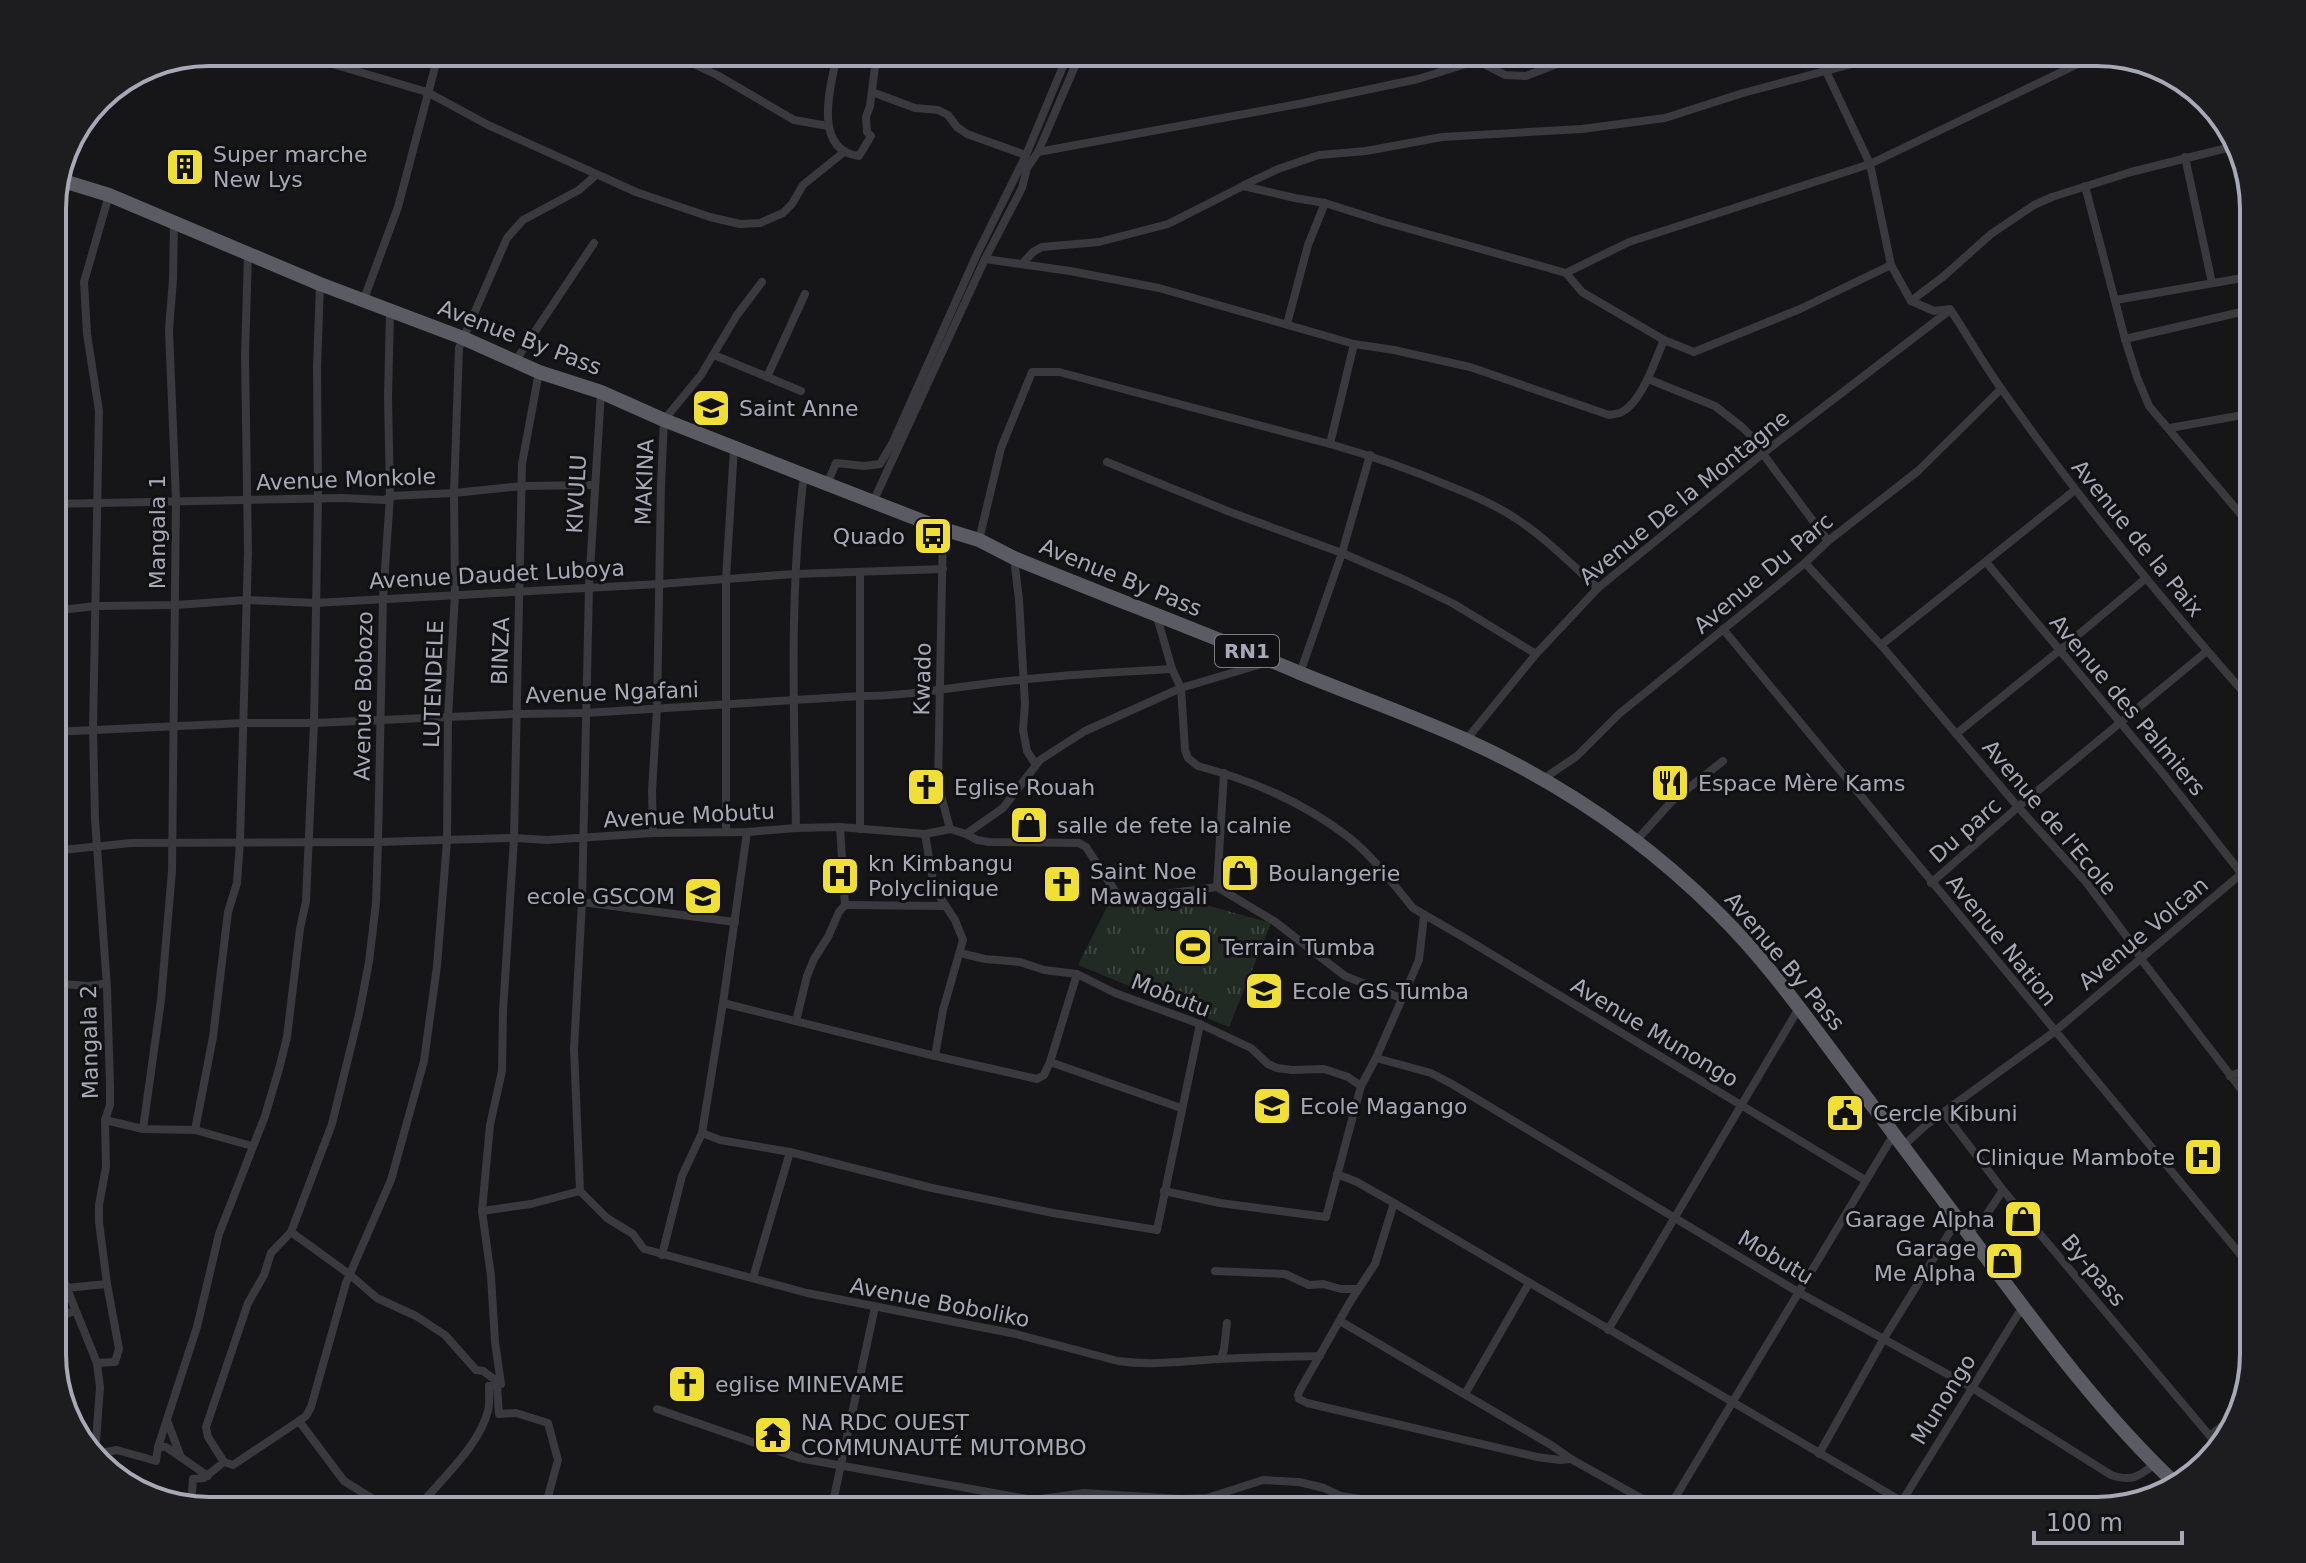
<svg xmlns="http://www.w3.org/2000/svg" width="2306" height="1563" viewBox="0 0 2306 1563" font-family="'DejaVu Sans',sans-serif">
  <defs>
    <pattern id="park-tufts" width="24" height="20" patternUnits="userSpaceOnUse" patternTransform="scale(2)"><rect width="24" height="20" fill="#222a24"/><path d="M3 7l-1-3M5 7V3M7 7l1-3M15 17l-1-3M17 17v-4M19 17l1-3" fill="none" stroke="#3f4642"/></pattern>
  </defs>
  <rect width="100%" height="100%" fill="#161618"/>
  <path fill="url(#park-tufts)" d="M1184,899L1271,923L1229,1027L1078,965L1109,903Z"/>
  <g fill="none" stroke-linecap="round" stroke-linejoin="round">
    <g stroke="#39393e" stroke-width="8">
      <path d="M303,52L329,63L427,92L488,125L636,192L710,217L740,224L760,223L783,213L792,204L803,185L844,152"/>
      <path d="M668,52L717,75L794,120L828,126"/>
      <path d="M838,52C831,83 811,150 859,156L871,136L867,132L866,117L870,106L875,67L881,52"/>
      <path d="M1039,52L1047,59L1064,63"/>
      <path d="M1817,52L1870,164L1891,265L1911,301L1934,311L1950,309C1968,336 1984,365 2003,391C2080,501 2165,604 2254,704"/>
      <path d="M872,92L915,108L938,110L948,115L957,127L967,134L1026,155"/>
      <path d="M1038,152L1304,103L1418,79L1472,62L1482,63L1505,75L1526,76L1588,52"/>
      <path d="M2185,157L2212,283"/>
      <path d="M1244,185L1278,169L1319,155L1366,151L1442,137L1582,129L1665,118L1743,93L1897,52"/>
      <path d="M2085,186L2125,339L2137,377L2149,406L2254,530"/>
      <path d="M985,259L1070,271L1159,288L1354,344L1394,350L1470,367L1609,415C1613,414 1618,414 1622,412C1642,402 1655,360 1664,340"/>
      <path d="M1022,264L1033,252L1042,247L1099,242L1168,224L1243,186L1295,198L1325,203L1385,222L1566,273L1582,292L1664,340L1694,352L1800,309L1891,265"/>
      <path d="M1566,273L1629,242L1870,164L2078,64L2107,55"/>
      <path d="M364,299L398,207L439,52"/>
      <path d="M2116,300L2254,276"/>
      <path d="M1911,301L1944,276L1991,234L2034,205L2052,197L2131,172L2239,145"/>
      <path d="M1287,324L1308,245L1325,203"/>
      <path d="M2125,339L2254,309"/>
      <path d="M714,355L801,391"/>
      <path d="M516,360L594,243"/>
      <path d="M767,377L805,294"/>
      <path d="M1648,379L1715,406L1742,427L1766,451"/>
      <path d="M2170,428L2254,413"/>
      <path d="M1330,444L1354,344"/>
      <path d="M1763,454L1828,541"/>
      <path d="M1107,462L1230,512L1342,553L1407,581L1454,604L1536,654"/>
      <path d="M827,484L836,463L864,466L880,464L893,442L977,254L1026,155L1069,52"/>
      <path d="M873,502L985,259L1022,188L1027,168L1038,152L1081,52"/>
      <path d="M52,504L342,498L385,500L390,496L454,493L522,486L593,485"/>
      <path d="M943,529L938,784L950,829"/>
      <path d="M979,540L1001,448L1032,372H1059L1330,444C1372,456 1412,470 1452,487C1475,496 1498,506 1518,520C1547,539 1572,565 1598,588"/>
      <path d="M1014,558L1019,600L1025,704L1023,730L1027,751L1036,765"/>
      <path d="M1986,562L2165,776L2241,873"/>
      <path d="M1805,563L1881,645L2018,807L2086,882L2133,945L2141,959L2254,1106"/>
      <path d="M860,574V829"/>
      <path d="M52,611L96,606L176,605L246,600L315,603L659,584L794,574L943,569"/>
      <path d="M1157,617L1172,669L1181,688L1185,750L1188,758L1198,766C1253,781 1301,801 1347,836C1372,855 1393,884 1413,908L1463,937L1865,1180"/>
      <path d="M1723,629L2254,1271"/>
      <path d="M1881,645L2075,490"/>
      <path d="M1300,673L1342,553L1370,455"/>
      <path d="M52,732L243,723H314L516,714L585,713L861,696C914,696 966,685 1019,680C1070,674 1121,672 1172,669"/>
      <path d="M1956,734L2060,650L2145,579"/>
      <path d="M1466,740L1536,654L1598,588L1766,451L1950,310"/>
      <path d="M1543,779L1577,756L1619,714L1805,563L1828,541L1918,471L2001,389"/>
      <path d="M796,828C794,710 789,592 804,475"/>
      <path d="M726,831V579L734,448"/>
      <path d="M653,833L652,791L657,709L661,485L664,420L701,375L737,315L762,282"/>
      <path d="M925,834L933,881L938,894L955,920L963,940L943,1010L935,1056"/>
      <path d="M966,834L977,840L989,842L1079,843L1086,847L1121,900L1217,887L1274,921L1345,976L1401,998"/>
      <path d="M1636,841L1672,801L1723,761"/>
      <path d="M52,851L131,843L378,842L514,838L547,840L653,833L747,832L796,828L840,827L925,834L950,829L966,834L1003,808L1040,760L1085,731L1181,688L1271,661"/>
      <path d="M1931,883L2018,807L2207,651"/>
      <path d="M1217,887L1224,773"/>
      <path d="M582,902L735,922"/>
      <path d="M845,905L944,906"/>
      <path d="M960,953L985,959L1020,962L1044,970L1077,974L1115,993L1200,1024L1251,1048L1268,1064L1277,1068L1292,1070L1324,1069L1348,1077L1361,1086"/>
      <path d="M52,984C73,983 86,989 106,983"/>
      <path d="M723,1003L935,1056L1037,1079L1044,1075L1050,1062L1077,974"/>
      <path d="M796,1021L807,976L814,959L828,937L839,912L845,905L840,827"/>
      <path d="M1376,1058L1431,1073L1452,1084L1798,1292L1971,1387L2111,1475C2132,1482 2138,1477 2155,1464"/>
      <path d="M1050,1062L1181,1108"/>
      <path d="M2230,1076L2254,1067"/>
      <path d="M1944,1113L2003,1190L2220,1448"/>
      <path d="M105,1120L143,1129L195,1130L252,1146"/>
      <path d="M143,1129L161,1000L172,871L176,500L169,330L173,279L174,222"/>
      <path d="M195,1130L213,1037L228,912L237,883L240,842L248,552L245,355L248,254"/>
      <path d="M702,1133L720,1140L790,1152L932,1188L1053,1213L1157,1230L1200,1024"/>
      <path d="M1903,1146L1926,1125L2054,1032L2254,863"/>
      <path d="M1337,1174L1357,1182L1394,1203L1918,1511"/>
      <path d="M580,1191L574,1049L582,902L589,587L601,392"/>
      <path d="M580,1191L607,1218L633,1234L644,1249L807,1293L1016,1334L1118,1361C1153,1366 1184,1361 1219,1359C1252,1357 1286,1357 1320,1356"/>
      <path d="M1164,1191L1220,1203L1326,1217L1361,1086L1376,1058L1419,960L1424,916"/>
      <path d="M1394,1203L1375,1264L1350,1302L1300,1390L1298,1395L1299,1399L1307,1403L1537,1457L1560,1460L1571,1459"/>
      <path d="M52,1210L57,1264L97,1363L100,1387L95,1455"/>
      <path d="M482,1211L531,1204L580,1191"/>
      <path d="M291,1232L349,1274L377,1298L416,1316L445,1335L476,1370L483,1371L501,1384"/>
      <path d="M1969,1233L1987,1214L2003,1190"/>
      <path d="M662,1255L682,1176L702,1133L723,1003L747,832"/>
      <path d="M1215,1271L1285,1274L1309,1285L1323,1284L1341,1289H1358"/>
      <path d="M753,1278L790,1152"/>
      <path d="M66,1288L107,1284"/>
      <path d="M52,1319L75,1311"/>
      <path d="M1340,1321L1551,1445L1571,1459L1664,1511"/>
      <path d="M1608,1330L1799,1008"/>
      <path d="M1221,1359L1224,1349L1227,1323"/>
      <path d="M97,1363L115,1362L119,1349L107,1284L99,1222V1205L106,1167L105,1120L110,1105V1085L107,988L95,819L93,729L99,411L87,334L84,282L109,195"/>
      <path d="M501,1384L495,1342L491,1276L482,1211L490,1125L502,1071L503,1011L514,838L522,464L539,372"/>
      <path d="M489,1386H497L499,1414L516,1413L548,1423L558,1460L544,1511"/>
      <path d="M1465,1394L1529,1283"/>
      <path d="M657,1409L799,1458L1033,1500L1084,1493L1181,1499L1207,1498L1263,1480L1299,1482L1324,1488L1341,1496L1387,1503"/>
      <path d="M299,1421L344,1481L381,1504L408,1511"/>
      <path d="M168,1423L180,1455"/>
      <path d="M2211,1435L2235,1416"/>
      <path d="M158,1447L197,1327L219,1234L265,1116L279,1069L287,1037L300,929L306,901L314,723L318,498L317,367L320,284"/>
      <path d="M95,1454L117,1450L156,1461L158,1447H166L208,1476"/>
      <path d="M1819,1454L1883,1340L1958,1219"/>
      <path d="M224,1462L208,1437L206,1427L248,1303L264,1275L271,1253L291,1232L332,1124L359,1014L369,962L376,903L378,842L383,598L390,496L388,398L390,311"/>
      <path d="M548,1497L564,1504L606,1511"/>
      <path d="M187,1504L192,1492L193,1479L204,1478L224,1462L233,1465L299,1421L306,1416L311,1407L346,1283L391,1180L424,1061L437,966L447,841L448,717L455,594L454,493L459,348L507,238L523,220L579,190L596,175"/>
      <path d="M416,1511C438,1481 478,1449 488,1411C490,1403 489,1394 489,1386"/>
      <path d="M831,1511L875,1307"/>
      <path d="M1667,1511L1894,1134"/>
      <path d="M1896,1511L2023,1306"/>
    </g>
    <path stroke="#5b5b64" stroke-width="14" d="M57,179L109,195L320,284L463,338L539,372L601,392L664,420L804,475L943,529L979,540L1014,558C1109,597 1205,633 1300,673C1354,695 1410,715 1464,739C1557,781 1644,839 1717,912C1766,960 1806,1017 1848,1073C1891,1130 1934,1187 1977,1245C2039,1329 2102,1415 2179,1487"/>
  </g>
  <defs>
    <symbol id="building-square" viewBox="-11 -11 22 22"><rect x="-9" y="-9" width="18" height="18" rx="4" fill="#efdf36" stroke="#111113"/><path d="M-4-6H4V6H1V3H-1V6H-4ZM-2.5-4.3h1.7v1.8h-1.7ZM.8-4.3h1.7v1.8H.8ZM-2.5-1h1.7V.8h-1.7ZM.8-1h1.7V.8H.8Z" fill="#111"/></symbol>
    <symbol id="school-square" viewBox="-11 -11 22 22"><rect x="-9" y="-9" width="18" height="18" rx="4" fill="#efdf36" stroke="#111113"/><path d="M0-5L7-2L0 1L-7-2ZM-4 1L0 2.5L4 1V4Q0 6-4 4Z" fill="#111"/></symbol>
    <symbol id="bus-square" viewBox="-11 -11 22 22"><rect x="-9" y="-9" width="18" height="18" rx="4" fill="#efdf36" stroke="#111113"/><path d="M-5-6H5V4H4V6H2V4H-2V6H-4V4H-5ZM-3.5-4V0h7V-4ZM-3.5 1.2v1.5H-2V1.2ZM2 1.2v1.5H3.5V1.2Z" fill="#111"/></symbol>
    <symbol id="restaurant-square" viewBox="-11 -11 22 22"><rect x="-9" y="-9" width="18" height="18" rx="4" fill="#efdf36" stroke="#111113"/><path d="M-5-6h1v4h1v-4h1v4h1v-4h1v5L-1.5 .5V6h-2V.5L-5-1ZM5-6V6H3V1.5H1.5Q1.5-4 5-6Z" fill="#111"/></symbol>
    <symbol id="church-square" viewBox="-11 -11 22 22"><rect x="-9" y="-9" width="18" height="18" rx="4" fill="#efdf36" stroke="#111113"/><path d="M-1.2-6h2.4v3.5h3.3v2.4h-3.3V6h-2.4V-.1h-3.3v-2.4h3.3Z" fill="#111"/></symbol>
    <symbol id="shop-square" viewBox="-11 -11 22 22"><rect x="-9" y="-9" width="18" height="18" rx="4" fill="#efdf36" stroke="#111113"/><path d="M-5-2.5h2.3a2.7 3.5 0 0 1 5.4 0H5L5.5 6h-11ZM-1.5-2.5h3a1.5 2.3 0 0 0-3 0Z" fill="#111"/></symbol>
    <symbol id="hospital-square" viewBox="-11 -11 22 22"><rect x="-9" y="-9" width="18" height="18" rx="4" fill="#efdf36" stroke="#111113"/><path d="M-5-5h3v3.5h4V-5h3V5h-3V1.5h-4V5h-3Z" fill="#111"/></symbol>
    <symbol id="stadium-square" viewBox="-11 -11 22 22"><rect x="-9" y="-9" width="18" height="18" rx="4" fill="#efdf36" stroke="#111113"/><path d="M0-5a6.5 5 0 1 0 0 10a6.5 5 0 1 0 0-10ZM-3.5-1.8h7v3.6h-7Z" fill="#111"/></symbol>
    <symbol id="civic-square" viewBox="-11 -11 22 22"><rect x="-9" y="-9" width="18" height="18" rx="4" fill="#efdf36" stroke="#111113"/><path d="M-.6-6.5H3V-4.5H.6V-3L4-1V1h2V6H-6V1h2V-1L-.6-3ZM-1.2 2.5V6h2.4V2.5Z" fill="#111"/></symbol>
    <symbol id="temple-square" viewBox="-11 -11 22 22"><rect x="-9" y="-9" width="18" height="18" rx="4" fill="#efdf36" stroke="#111113"/><path d="M0-6L5-2H3V0L6.5 2.5H4V6H1.5V3h-3V6H-4V2.5H-6.5L-3 0V-2H-5Z" fill="#111"/></symbol>
  </defs>
  <g fill-rule="evenodd">
    <use href="#building-square" x="163" y="145" width="44" height="44"/>
    <use href="#school-square" x="689" y="386" width="44" height="44"/>
    <use href="#bus-square" x="911" y="514" width="44" height="44"/>
    <use href="#restaurant-square" x="1648" y="761" width="44" height="44"/>
    <use href="#church-square" x="904" y="765" width="44" height="44"/>
    <use href="#shop-square" x="1007" y="803" width="44" height="44"/>
    <use href="#shop-square" x="1218" y="851" width="44" height="44"/>
    <use href="#hospital-square" x="818" y="854" width="44" height="44"/>
    <use href="#church-square" x="1040" y="862" width="44" height="44"/>
    <use href="#school-square" x="681" y="874" width="44" height="44"/>
    <use href="#stadium-square" x="1171" y="925" width="44" height="44"/>
    <use href="#school-square" x="1242" y="969" width="44" height="44"/>
    <use href="#school-square" x="1250" y="1084" width="44" height="44"/>
    <use href="#civic-square" x="1823" y="1091" width="44" height="44"/>
    <use href="#hospital-square" x="2181" y="1135" width="44" height="44"/>
    <use href="#shop-square" x="2001" y="1197" width="44" height="44"/>
    <use href="#shop-square" x="1982" y="1239" width="44" height="44"/>
    <use href="#church-square" x="665" y="1362" width="44" height="44"/>
    <use href="#temple-square" x="751" y="1413" width="44" height="44"/>
  </g>
  <g text-anchor="middle" stroke-width="6" stroke-linejoin="round" paint-order="stroke">
    <rect fill="#111113" stroke="#7b7b86" stroke-width="2" x="1215" y="635" width="64" height="32" rx="6"/>
    <g font-size="20" font-weight="bold" fill="#a8a9b7">
      <text x="1247" y="658">RN1</text>
    </g>
    <g font-size="22" fill="#a8a9b7" stroke="#111113" text-anchor="start">
      <text x="213" y="162">Super marche<tspan x="213" dy="25">New Lys</tspan></text>
      <text x="739" y="416">Saint Anne</text>
      <text x="905" y="544" text-anchor="end">Quado</text>
      <text x="1698" y="791">Espace Mère Kams</text>
      <text x="954" y="795">Eglise Rouah</text>
      <text x="1057" y="833">salle de fete la calnie</text>
      <text x="868" y="871">kn Kimbangu<tspan x="868" dy="25">Polyclinique</tspan></text>
      <text x="1090" y="879">Saint Noe<tspan x="1090" dy="25">Mawaggali</tspan></text>
      <text x="1268" y="881">Boulangerie</text>
      <text x="675" y="904" text-anchor="end">ecole GSCOM</text>
      <text x="1221" y="955">Terrain Tumba</text>
      <text x="1292" y="999">Ecole GS Tumba</text>
      <text x="1300" y="1114">Ecole Magango</text>
      <text x="1873" y="1121">Cercle Kibuni</text>
      <text x="2175" y="1165" text-anchor="end">Clinique Mambote</text>
      <text x="1995" y="1227" text-anchor="end">Garage Alpha</text>
      <text x="1976" y="1256" text-anchor="end">Garage<tspan x="1976" dy="25">Me Alpha</tspan></text>
      <text x="715" y="1392">eglise MINEVAME</text>
      <text x="801" y="1430">NA RDC OUEST<tspan x="801" dy="25">COMMUNAUTÉ MUTOMBO</tspan></text>
    </g>
    <g font-size="22" fill="#a8a9b7" stroke="#111113">
      <text transform="translate(520 337) rotate(21)" y="8">Avenue By Pass</text>
      <text transform="translate(346 479) rotate(-2)" y="8">Avenue Monkole</text>
      <text transform="translate(644 482) rotate(-88)" y="8">MAKINA</text>
      <text transform="translate(576 494) rotate(-87)" y="8">KIVULU</text>
      <text transform="translate(1684 497) rotate(-39)" y="8">Avenue De la Montagne</text>
      <text transform="translate(157 532) rotate(-90)" y="8">Mangala 1</text>
      <text transform="translate(2138 538) rotate(51)" y="8">Avenue de la Paix</text>
      <text transform="translate(1763 573) rotate(-40)" y="8">Avenue Du Parc</text>
      <text transform="translate(497 574) rotate(-3)" y="8">Avenue Daudet Luboya</text>
      <text transform="translate(1121 577) rotate(22)" y="8">Avenue By Pass</text>
      <text transform="translate(500 651) rotate(-88)" y="8">BINZA</text>
      <text transform="translate(922 679) rotate(-89)" y="8">Kwado</text>
      <text transform="translate(433 684) rotate(-88)" y="8">LUTENDELE</text>
      <text transform="translate(612 692) rotate(-2)" y="8">Avenue Ngafani</text>
      <text transform="translate(363 696) rotate(-89)" y="8">Avenue Bobozo</text>
      <text transform="translate(2128 705) rotate(50)" y="8">Avenue des Palmiers</text>
      <text transform="translate(689 815) rotate(-3)" y="8">Avenue Mobutu</text>
      <text transform="translate(2050 817) rotate(50)" y="8">Avenue de l'Ecole</text>
      <text transform="translate(1965 830) rotate(-41)" y="8">Du parc</text>
      <text transform="translate(2143 933) rotate(-40)" y="8">Avenue Volcan</text>
      <text transform="translate(2002 940) rotate(51)" y="8">Avenue Nation</text>
      <text transform="translate(1785 961) rotate(50)" y="8">Avenue By Pass</text>
      <text transform="translate(1171 995) rotate(21)" y="8">Mobutu</text>
      <text transform="translate(1655 1032) rotate(31)" y="8">Avenue Munongo</text>
      <text transform="translate(89 1042) rotate(-91)" y="8">Mangala 2</text>
      <text transform="translate(1776 1257) rotate(31)" y="8">Mobutu</text>
      <text transform="translate(2094 1270) rotate(50)" y="8">By-pass</text>
      <text transform="translate(940 1302) rotate(11)" y="8">Avenue Boboliko</text>
      <text transform="translate(1943 1399) rotate(-58)" y="8">Munongo</text>
    </g>
  </g>
  <path d="M0 0H2306V1563H0ZM209 66H2097A143 143 0 0 1 2240 209V1354A143 143 0 0 1 2097 1497H209A143 143 0 0 1 66 1354V209A143 143 0 0 1 209 66Z" fill="#1d1d20" fill-rule="evenodd"/>
  <path fill="none" stroke="#a8a9b7" stroke-width="4" d="M209 66H2097A143 143 0 0 1 2240 209V1354A143 143 0 0 1 2097 1497H209A143 143 0 0 1 66 1354V209A143 143 0 0 1 209 66Z"/>
  <path d="M2034 1531v12h148v-12" fill="none" stroke="#a8a9b7" stroke-width="4"/>
  <text x="2046" y="1531" font-size="24" fill="#a8a9b7" stroke="#111113" stroke-width="6" paint-order="stroke">100 m</text>
</svg>
